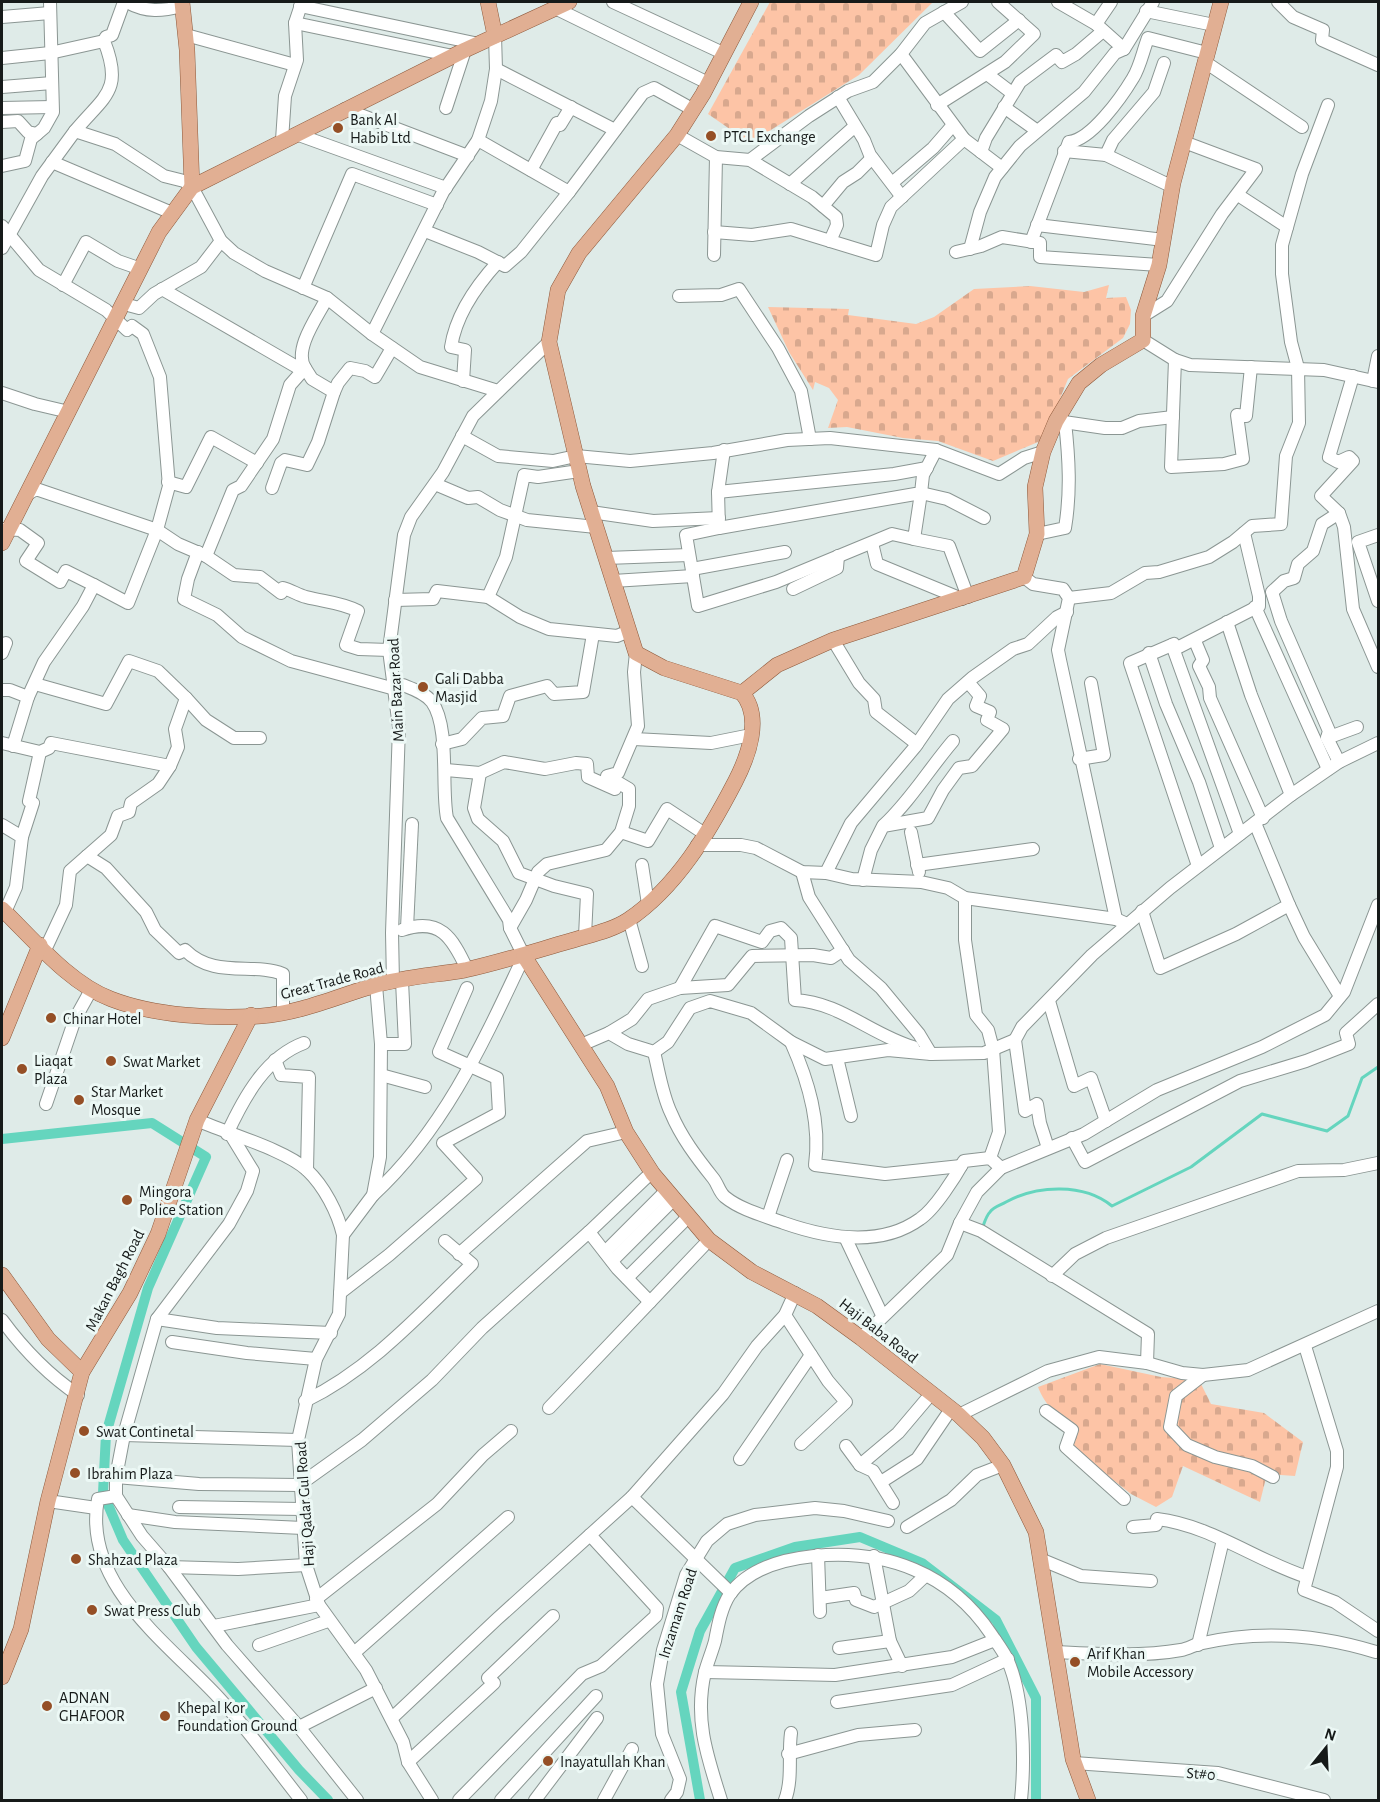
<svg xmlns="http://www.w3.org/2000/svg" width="1380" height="1802" viewBox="0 0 1380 1802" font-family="'Alegreya Sans',sans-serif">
  <defs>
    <pattern id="cemetery-stones" width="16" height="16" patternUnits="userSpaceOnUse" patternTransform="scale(1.5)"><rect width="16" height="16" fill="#fdc4a6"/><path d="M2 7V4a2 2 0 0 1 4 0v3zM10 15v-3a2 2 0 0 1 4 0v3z" fill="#d8a88e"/></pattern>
  </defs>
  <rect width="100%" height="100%" fill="#dfebe8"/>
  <g fill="url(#cemetery-stones)">
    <path d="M770,2H933L859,75L750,143L708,114Z"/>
    <path d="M1109,285L1106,298L1126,297L1131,310L1130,324L1123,338L1068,379L1043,440L993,461L938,441L903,438L847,427L828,428L838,400L829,388L815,382L813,390L789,352L768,307L849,309L848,315L916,324L934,317L974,289L1030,286L1084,292Z"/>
    <path d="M1100,1364L1161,1377L1199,1380L1211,1404L1264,1413L1303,1442L1295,1476L1267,1474L1260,1502L1183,1466L1172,1497L1156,1507L1131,1494L1071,1447L1077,1429C1059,1416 1046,1408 1038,1387Z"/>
  </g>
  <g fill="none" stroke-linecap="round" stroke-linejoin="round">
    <path stroke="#65d5be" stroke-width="3" d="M982,1229C984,1224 986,1216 990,1212C993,1207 1001,1205 1006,1202C1037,1185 1084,1183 1112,1206L1191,1167L1262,1114L1327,1131L1348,1116L1362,1078L1378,1067"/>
    <g stroke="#65d5be" stroke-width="10">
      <path d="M2,1139L152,1123L206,1157L148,1288L106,1434L103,1493L123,1540L196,1647L299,1770L328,1800"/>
      <path d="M700,1800L681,1692L700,1631L735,1568L795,1547L860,1537L922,1563L996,1620L1036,1698V1800"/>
    </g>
    <defs>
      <g id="minor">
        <path d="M127,2C147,13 162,11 183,6"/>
        <path d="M613,2L723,53"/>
        <path d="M1058,2L1096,24L1124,49"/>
        <path d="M1278,2L1293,17L1323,30L1322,40L1378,65"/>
        <path d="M300,6L479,44"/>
        <path d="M555,8L708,83"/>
        <path d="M1146,11L1214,25"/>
        <path d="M944,12L980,51L1019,20"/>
        <path d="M2,17L50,13"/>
        <path d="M295,23L453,56"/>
        <path d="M1096,24L1111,2"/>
        <path d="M186,35L295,65"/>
        <path d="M901,54L964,139L1002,168"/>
        <path d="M2,58L50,53L104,41"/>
        <path d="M1205,62L1302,127"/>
        <path d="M496,69L615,130"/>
        <path d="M987,74L1012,93"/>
        <path d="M2,87L52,83"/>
        <path d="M838,97L864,140L870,155L902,197"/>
        <path d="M937,105L1005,62L1034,34L998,2"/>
        <path d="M1004,107L1036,130"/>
        <path d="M2,108L52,107"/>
        <path d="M446,108L465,50"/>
        <path d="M345,109L468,156"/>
        <path d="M2,122L18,121L28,132L37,134"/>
        <path d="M75,131C104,96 124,91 104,41L106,37L112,35L124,2"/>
        <path d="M296,134L446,188"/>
        <path d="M677,135L716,157L750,160L812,197L836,217L837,225L830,241"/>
        <path d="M282,140L285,96L297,60L295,23L302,2"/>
        <path d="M478,140L569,192L643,93L654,88L692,109"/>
        <path d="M1064,151L1106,155L1173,187"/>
        <path d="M981,152L986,138L1020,82L1056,55L1062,62L1076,54L1103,31"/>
        <path d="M1106,155L1113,140L1154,92L1164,63"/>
        <path d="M750,160L809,116L848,91L873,82L901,54L925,23L962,2"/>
        <path d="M52,162L172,213"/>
        <path d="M2,166L25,161L31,139L44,128L53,112L50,2"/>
        <path d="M531,170L557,123L560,125L571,107"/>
        <path d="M892,183L933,148L953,125"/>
        <path d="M790,184L854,127"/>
        <path d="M1238,195L1287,227"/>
        <path d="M823,206L843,182L857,173L872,158"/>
        <path d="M1037,225L1164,240"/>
        <path d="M2,226L39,270L106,310L127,330L132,326L143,334L160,377L169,486L157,530L128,603L94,585L83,606L44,662L28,697L10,690H2"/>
        <path d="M425,231L478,252L505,266L521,252L569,192"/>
        <path d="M714,232L752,235L791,229L876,255L883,225L891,207L964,139"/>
        <path d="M1031,242L1069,142C1091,140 1121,98 1133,78C1140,67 1143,51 1148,38L1207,53"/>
        <path d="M2,248L42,176L75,131L115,144L164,176L184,181L192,187L221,241L234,253L265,271L327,298L372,334L420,367L498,391"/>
        <path d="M970,249L980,212L995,177L1020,146L1084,92L1115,53L1124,49L1153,2"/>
        <path d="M956,252L981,246L1002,237L1040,243V257L1159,265"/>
        <path d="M714,255L716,157"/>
        <path d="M63,285L86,242L118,261L141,269"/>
        <path d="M303,288L352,174L437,205"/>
        <path d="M162,289L302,370"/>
        <path d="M679,296L721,295L739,289L778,348L801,391L810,439"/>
        <path d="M124,304L139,308L154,294L201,267L221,241"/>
        <path d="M1143,316L1167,301L1222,214L1256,169L1184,142"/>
        <path d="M372,334L443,192L478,140L491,101L496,69L495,36"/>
        <path d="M1143,340L1175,360L1190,365L1324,370L1378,382"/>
        <path d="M1175,360L1171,467L1224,464L1243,459L1237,415L1246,416L1251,367"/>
        <path d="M1353,376L1329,457L1338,462L1349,457L1353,461L1321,496L1339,513L1344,527L1353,609L1378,667"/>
        <path d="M463,381L465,350L451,347C456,314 476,286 498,262"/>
        <path d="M1373,381L1378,356"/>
        <path d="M334,392L338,383L350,368L365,371L375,377L392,348"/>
        <path d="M2,393L35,404L69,412"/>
        <path d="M1057,421L1105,428H1122L1139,421L1173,417"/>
        <path d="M462,436L498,456L553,461L576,456L630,461L713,453L787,440L830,438L936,450L999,474L1024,458L1043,452"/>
        <path d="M724,450L718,492L719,528L686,535L698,606L776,582L892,534L914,539L921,493L947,499L984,518"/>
        <path d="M168,482L186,487L211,437L257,463"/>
        <path d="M435,484L468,498L478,497L500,510L527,520L596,527"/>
        <path d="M272,488L281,463L285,460L307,465L318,442L334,392L312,379L305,368"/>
        <path d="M718,492L894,474L927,468"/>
        <path d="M26,495L36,489L157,530L178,544L206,556L234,575L260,577L281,593L283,588C291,590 298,595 306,597C325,602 340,602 358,611L346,645L359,649L389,650"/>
        <path d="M591,512L653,521L719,518"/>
        <path d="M1339,513L1322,524L1313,551L1298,564L1294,578L1284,581L1272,592L1281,621L1329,731L1327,738L1339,762"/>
        <path d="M719,528L921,493L923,475L936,450"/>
        <path d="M3,529L20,530L38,543L26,561L60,582L66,571L94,585"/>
        <path d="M1037,534L1065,528C1071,492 1069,458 1065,422"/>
        <path d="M1378,535L1358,542L1378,601"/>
        <path d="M914,539L949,546L968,597"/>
        <path d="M872,543L877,564L962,599"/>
        <path d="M198,552L188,579L184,599L217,615L242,637L291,661L395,689L403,685C413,689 425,693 432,702C450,727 441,788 447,818L509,920L510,928L524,956C484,1041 444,1130 373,1195"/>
        <path d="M206,556L233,490L241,486L273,439L290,385L305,368C293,349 318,316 327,298"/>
        <path d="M606,558L689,555"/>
        <path d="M692,569L785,552"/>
        <path d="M1024,577L1033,584L1063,589L1069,598L1058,650L1060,660L1116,919"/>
        <path d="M613,581L693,576"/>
        <path d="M793,589L837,568L838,556"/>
        <path d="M488,597L506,557L524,475L538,477L579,471"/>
        <path d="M1069,598L1111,593L1145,573L1159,572L1209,557L1233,542L1252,526L1281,524L1286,456L1299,423L1298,368L1291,342L1282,274V245L1302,174L1328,105"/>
        <path d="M395,600L433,599L437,591L488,597L520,617L549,629L617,636L629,631"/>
        <path d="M1255,607L1328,769"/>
        <path d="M1227,622L1251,695L1291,795"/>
        <path d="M833,640L859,683L874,699L876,712L917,744"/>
        <path d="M1195,641L1203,660L1199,666L1209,687L1210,698L1263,818"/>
        <path d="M1172,645L1240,834"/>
        <path d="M2,653L6,643"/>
        <path d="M1149,653L1166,704L1199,782L1221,848"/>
        <path d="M35,684L106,704L129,661L158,671L186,698"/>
        <path d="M1327,738L1357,727"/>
        <path d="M634,739L711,743L751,735"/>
        <path d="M2,743L40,752L49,748L51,743L170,766"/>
        <path d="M442,744L462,739L482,718L503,716L510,696L547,686L554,694L583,692L593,634"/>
        <path d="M13,746L28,697"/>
        <path d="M1079,759L1104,755L1091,683"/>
        <path d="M446,770L480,773L504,762L545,769L576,763L587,764L588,777L615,789"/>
        <path d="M480,773L474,808L478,819L503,841L519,873L554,886L587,894L585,936"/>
        <path d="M2,825L22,837L16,887L5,912"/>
        <path d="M884,825C911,800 929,769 953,741"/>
        <path d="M621,832L648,841L667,809L705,834"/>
        <path d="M911,832L919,872"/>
        <path d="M22,837L33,803L29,801L40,752"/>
        <path d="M697,845H741L756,848L802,872L826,873L852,879L921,882L948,888L965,898L1116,919L1127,924"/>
        <path d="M87,856L106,868L146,912L155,930L179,953L185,950C214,979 253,962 283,974V1011"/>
        <path d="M642,865L648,904"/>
        <path d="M917,865L1033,849"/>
        <path d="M1198,866L1130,663L1174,644L1177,648L1259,606V596L1244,533"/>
        <path d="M802,872L809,897L849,960L881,988L919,1034L931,1054"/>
        <path d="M826,873L851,823L915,747L948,699L972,678L1013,649L1028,644L1057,617L1067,612"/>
        <path d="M863,880L871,850L883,826L928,818L943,790L959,768L972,766L1003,729L987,720L990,712L976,706L980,696L968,682"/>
        <path d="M965,898V940L976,1015L988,1030L993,1049L999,1132L990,1158"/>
        <path d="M1289,905L1304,937L1340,996"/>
        <path d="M1142,911L1160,968L1236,934L1289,905L1255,823"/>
        <path d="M629,919L642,966"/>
        <path d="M407,928L412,824"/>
        <path d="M510,928L526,900L538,872L547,864L606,850L621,832L629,806V789L607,776L618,773L638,726L634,672L636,653"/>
        <path d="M402,930C440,917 452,937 467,969"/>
        <path d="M45,950L66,905L70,871L111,835L118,816L129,812L131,803L158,784L170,766L178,747L175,729L186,698L206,720L234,738H260"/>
        <path d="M393,982L392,933L399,727L389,650L404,535L411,517L443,472L473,416L549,342"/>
        <path d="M680,988L715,926L762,942L770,931L781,928L791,938L795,1000C839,1002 872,1035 913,1047"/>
        <path d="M1049,1001L1074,1086L1091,1078L1106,1121"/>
        <path d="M609,1033L632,1019L648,999L680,988L728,985L752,956L813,955L831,958L843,950"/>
        <path d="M791,1042C808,1080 821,1122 815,1165L885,1174L961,1166"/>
        <path d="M381,1044H405L402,981"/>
        <path d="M581,1045L609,1033L628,1044L654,1052L668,1042L690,1008L710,1001L751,1013L791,1042L825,1059L888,1050L931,1054L984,1053L1015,1040"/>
        <path d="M654,1052C659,1072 662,1094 671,1113C681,1137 697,1158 713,1178C718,1184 719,1192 725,1197C741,1210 765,1216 784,1223C827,1238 880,1248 920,1219C935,1209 955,1177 964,1161L990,1158L1001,1168"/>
        <path d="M837,1058L851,1116"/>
        <path d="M275,1060L281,1075L309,1077L307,1170"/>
        <path d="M381,1075L425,1087"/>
        <path d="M46,1104L75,1019L91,990"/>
        <path d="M197,1120C226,1133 286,1150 307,1170C324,1186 338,1213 343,1235L339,1314L316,1359L298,1440L306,1565L319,1605L366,1670L403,1742L408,1762L432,1800"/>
        <path d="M227,1134C244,1097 266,1057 304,1043"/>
        <path d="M231,1135L253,1171L247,1191L229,1224L157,1319L124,1435L116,1477V1496L142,1536L169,1567L227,1645L299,1727L357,1800"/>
        <path d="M1072,1138L1085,1162L1240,1081L1306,1061L1349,1044L1346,1033L1378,1004"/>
        <path d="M1048,1148L1040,1123L1037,1104L1025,1111L1015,1040L1022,1027L1092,955L1170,888L1291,795L1339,762L1378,743"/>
        <path d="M768,1217L787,1160"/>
        <path d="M960,1223L981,1231L1148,1334L1147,1363"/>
        <path d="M589,1232L652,1172"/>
        <path d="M343,1235L373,1195L380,1157L381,1044L376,985"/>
        <path d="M845,1237L882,1315"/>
        <path d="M605,1252L667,1190"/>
        <path d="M459,1254L587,1141L626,1132"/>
        <path d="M612,1261L674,1199"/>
        <path d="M1052,1276L1075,1254L1106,1238L1298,1171L1344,1170L1378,1163"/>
        <path d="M627,1278L688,1217"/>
        <path d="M340,1293L389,1255L476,1179L443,1143L499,1113L497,1078L439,1052L467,988"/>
        <path d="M785,1315L828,1381L846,1402L801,1444"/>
        <path d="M157,1319L217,1328L331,1333"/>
        <path d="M2,1320C24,1350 47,1374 78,1395"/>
        <path d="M861,1338L947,1255L960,1223L977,1192L1001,1168L1084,1134L1157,1090L1262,1047L1325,1015L1344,992L1378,905"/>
        <path d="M172,1342L247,1353L316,1359"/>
        <path d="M1305,1346L1337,1451V1467L1304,1590L1335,1602L1378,1631"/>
        <path d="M1203,1375L1176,1396L1170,1427L1187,1445L1215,1457L1252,1466L1273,1477"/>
        <path d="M305,1401C371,1369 420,1314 472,1264L445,1241"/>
        <path d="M549,1408L709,1240"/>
        <path d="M1046,1411L1072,1430L1066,1447L1124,1499"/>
        <path d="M959,1415L1048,1371L1099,1357L1147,1363L1182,1373L1203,1375L1248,1370L1378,1311"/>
        <path d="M124,1435L298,1440"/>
        <path d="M846,1446L860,1465L873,1471L893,1503"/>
        <path d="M740,1459L811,1355"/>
        <path d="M860,1465L898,1433L931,1394"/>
        <path d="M116,1477L199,1484L299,1485L362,1440L432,1380L482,1328L589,1232L617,1268L650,1302"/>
        <path d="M881,1482L917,1459L951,1409"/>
        <path d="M116,1496L98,1499C82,1584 168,1643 218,1697C248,1729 274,1766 301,1800"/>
        <path d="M632,1497L731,1593"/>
        <path d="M48,1501L96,1508"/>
        <path d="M179,1507L302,1509"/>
        <path d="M128,1515L175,1522L303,1528"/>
        <path d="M1157,1519C1210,1525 1257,1561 1307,1577"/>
        <path d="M907,1527L951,1500L977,1475L1003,1465"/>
        <path d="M1133,1527L1156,1525"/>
        <path d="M818,1555L820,1612"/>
        <path d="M874,1556L890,1641L902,1666"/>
        <path d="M1040,1559L1081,1576L1151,1581"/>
        <path d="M169,1567L238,1569L306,1565"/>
        <path d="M820,1598L854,1593L856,1600L874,1607L909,1591L925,1576"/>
        <path d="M316,1599L437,1504L483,1455L511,1431"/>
        <path d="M214,1626L319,1605"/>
        <path d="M259,1645L328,1621"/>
        <path d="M1198,1645L1223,1540"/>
        <path d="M839,1648L890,1641"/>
        <path d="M1056,1652C1094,1654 1143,1657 1181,1650C1187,1649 1192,1646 1198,1644C1257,1630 1318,1634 1376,1652"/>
        <path d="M354,1653L508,1517"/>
        <path d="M705,1672L835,1675L952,1657L995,1640"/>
        <path d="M837,1702L952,1685L1008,1659"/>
        <path d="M392,1718L497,1619L632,1497L723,1394L757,1346L785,1315L795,1293"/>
        <path d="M299,1727L376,1688"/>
        <path d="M788,1754L858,1735L915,1730"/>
        <path d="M408,1762L494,1683L488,1678L553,1616"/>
        <path d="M1074,1763L1218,1773L1324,1800"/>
        <path d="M459,1800L582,1674L601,1666L656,1616L657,1608L590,1535"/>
        <path d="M501,1800L596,1696"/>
        <path d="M535,1800L597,1718"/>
        <path d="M604,1800L632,1749"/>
        <path d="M671,1800L677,1792L680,1779L662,1734L657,1684L663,1650L686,1575L707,1541L727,1524L755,1515L815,1508L844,1511L888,1521"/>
        <path d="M721,1800C707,1756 694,1719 705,1672C708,1661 712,1652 715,1641C718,1625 721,1608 730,1594C749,1568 785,1559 814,1556C886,1549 950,1573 991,1634C997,1643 1004,1652 1008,1661C1024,1698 1025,1760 1021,1800"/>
        <path d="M785,1800C793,1779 788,1755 791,1733"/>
      </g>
      <g id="major">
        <path d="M182,2L187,50L192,187"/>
        <path d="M488,2L495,36"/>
        <path d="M2,543L159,232L192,187L465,50L569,2"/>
        <path d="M742,693L777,665L833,640L1024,577L1037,534L1035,487L1043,452L1056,421L1079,383L1101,365L1143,340V316L1159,265L1173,183L1221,2"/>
        <path d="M2,909C33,939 70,984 111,999C155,1016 214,1019 261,1016C301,1013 338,996 376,985C404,977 436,975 465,970C501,962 535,951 570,941C589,935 611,931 628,920C677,887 709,832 735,782C748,757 763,717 742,693L664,668L636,653L583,486L549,342L558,290L579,253L677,135L703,94L751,2"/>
        <path d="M524,956L607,1086L626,1132L653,1174L709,1240L752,1272L817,1306L861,1338L959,1415L983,1438L1003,1465L1036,1532L1073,1759L1088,1800"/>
        <path d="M2,1038L40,945"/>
        <path d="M2,1275L48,1339L82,1372"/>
        <path d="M2,1677L21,1629L48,1501L82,1372L130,1293L158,1234L197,1120L251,1015"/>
      </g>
    </defs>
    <use href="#minor" stroke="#8b9693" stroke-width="14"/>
    <use href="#major" stroke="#8d583a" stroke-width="16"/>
    <use href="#minor" stroke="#fff" stroke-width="12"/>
    <use href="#major" stroke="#e1af93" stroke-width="15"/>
  </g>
  <g fill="#954f26" stroke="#ecf8f5" stroke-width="2">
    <circle cx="338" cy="128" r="6"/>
    <circle cx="711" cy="136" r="6"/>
    <circle cx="423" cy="687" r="6"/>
    <circle cx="51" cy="1018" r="6"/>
    <circle cx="111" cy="1061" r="6"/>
    <circle cx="22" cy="1069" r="6"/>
    <circle cx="79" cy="1100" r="6"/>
    <circle cx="127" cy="1200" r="6"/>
    <circle cx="84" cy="1431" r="6"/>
    <circle cx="75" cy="1473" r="6"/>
    <circle cx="76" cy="1559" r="6"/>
    <circle cx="92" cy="1610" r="6"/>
    <circle cx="1075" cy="1662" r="6"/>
    <circle cx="47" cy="1706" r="6"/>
    <circle cx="165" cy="1716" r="6"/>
    <circle cx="548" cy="1761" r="6"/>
  </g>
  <g text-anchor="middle" stroke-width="6" stroke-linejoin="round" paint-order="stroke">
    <g font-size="16" fill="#161a19" stroke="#ecf8f5" text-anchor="start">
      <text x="350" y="125">Bank Al<tspan x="350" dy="18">Habib Ltd</tspan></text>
      <text x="723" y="142">PTCL Exchange</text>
      <text x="435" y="684">Gali Dabba<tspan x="435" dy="18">Masjid</tspan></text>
      <text x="63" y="1024">Chinar Hotel</text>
      <text x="34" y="1066">Liaqat<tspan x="34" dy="18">Plaza</tspan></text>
      <text x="123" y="1067">Swat Market</text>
      <text x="91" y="1097">Star Market<tspan x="91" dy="18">Mosque</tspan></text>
      <text x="139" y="1197">Mingora<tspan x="139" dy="18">Police Station</tspan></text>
      <text x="96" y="1437">Swat Continetal</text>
      <text x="87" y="1479">Ibrahim Plaza</text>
      <text x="88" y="1565">Shahzad Plaza</text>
      <text x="104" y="1616">Swat Press Club</text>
      <text x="1087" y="1659">Arif Khan<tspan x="1087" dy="18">Mobile Accessory</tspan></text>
      <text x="59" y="1703">ADNAN<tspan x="59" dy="18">GHAFOOR</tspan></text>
      <text x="177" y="1713">Khepal Kor<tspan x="177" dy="18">Foundation Ground</tspan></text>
      <text x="560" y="1767">Inayatullah Khan</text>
    </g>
    <g font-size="16" fill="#161a19" stroke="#ecf8f5">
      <text transform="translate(395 690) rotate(-93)" y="6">Main Bazar Road</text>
      <text transform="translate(332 980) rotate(-15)" y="6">Great Trade Road</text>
      <text transform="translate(114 1280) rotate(-63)" y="6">Makan Bagh Road</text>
      <text transform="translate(879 1330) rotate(38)" y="6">Haji Baba Road</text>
      <text transform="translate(304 1504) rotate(-94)" y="6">Haji Qadar Gul Road</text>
      <text transform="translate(677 1613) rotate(-72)" y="6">Inzamam Road</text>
      <text transform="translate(1201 1773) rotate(4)" y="6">St#0</text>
    </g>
  </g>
  <rect width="1380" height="1802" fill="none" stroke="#161a19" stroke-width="6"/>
  <g transform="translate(1326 1748) rotate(18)" stroke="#ecf8f5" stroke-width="4.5" paint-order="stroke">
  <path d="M0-4.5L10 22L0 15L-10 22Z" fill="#161a19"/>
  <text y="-9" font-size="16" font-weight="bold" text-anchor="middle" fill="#161a19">N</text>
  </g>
</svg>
